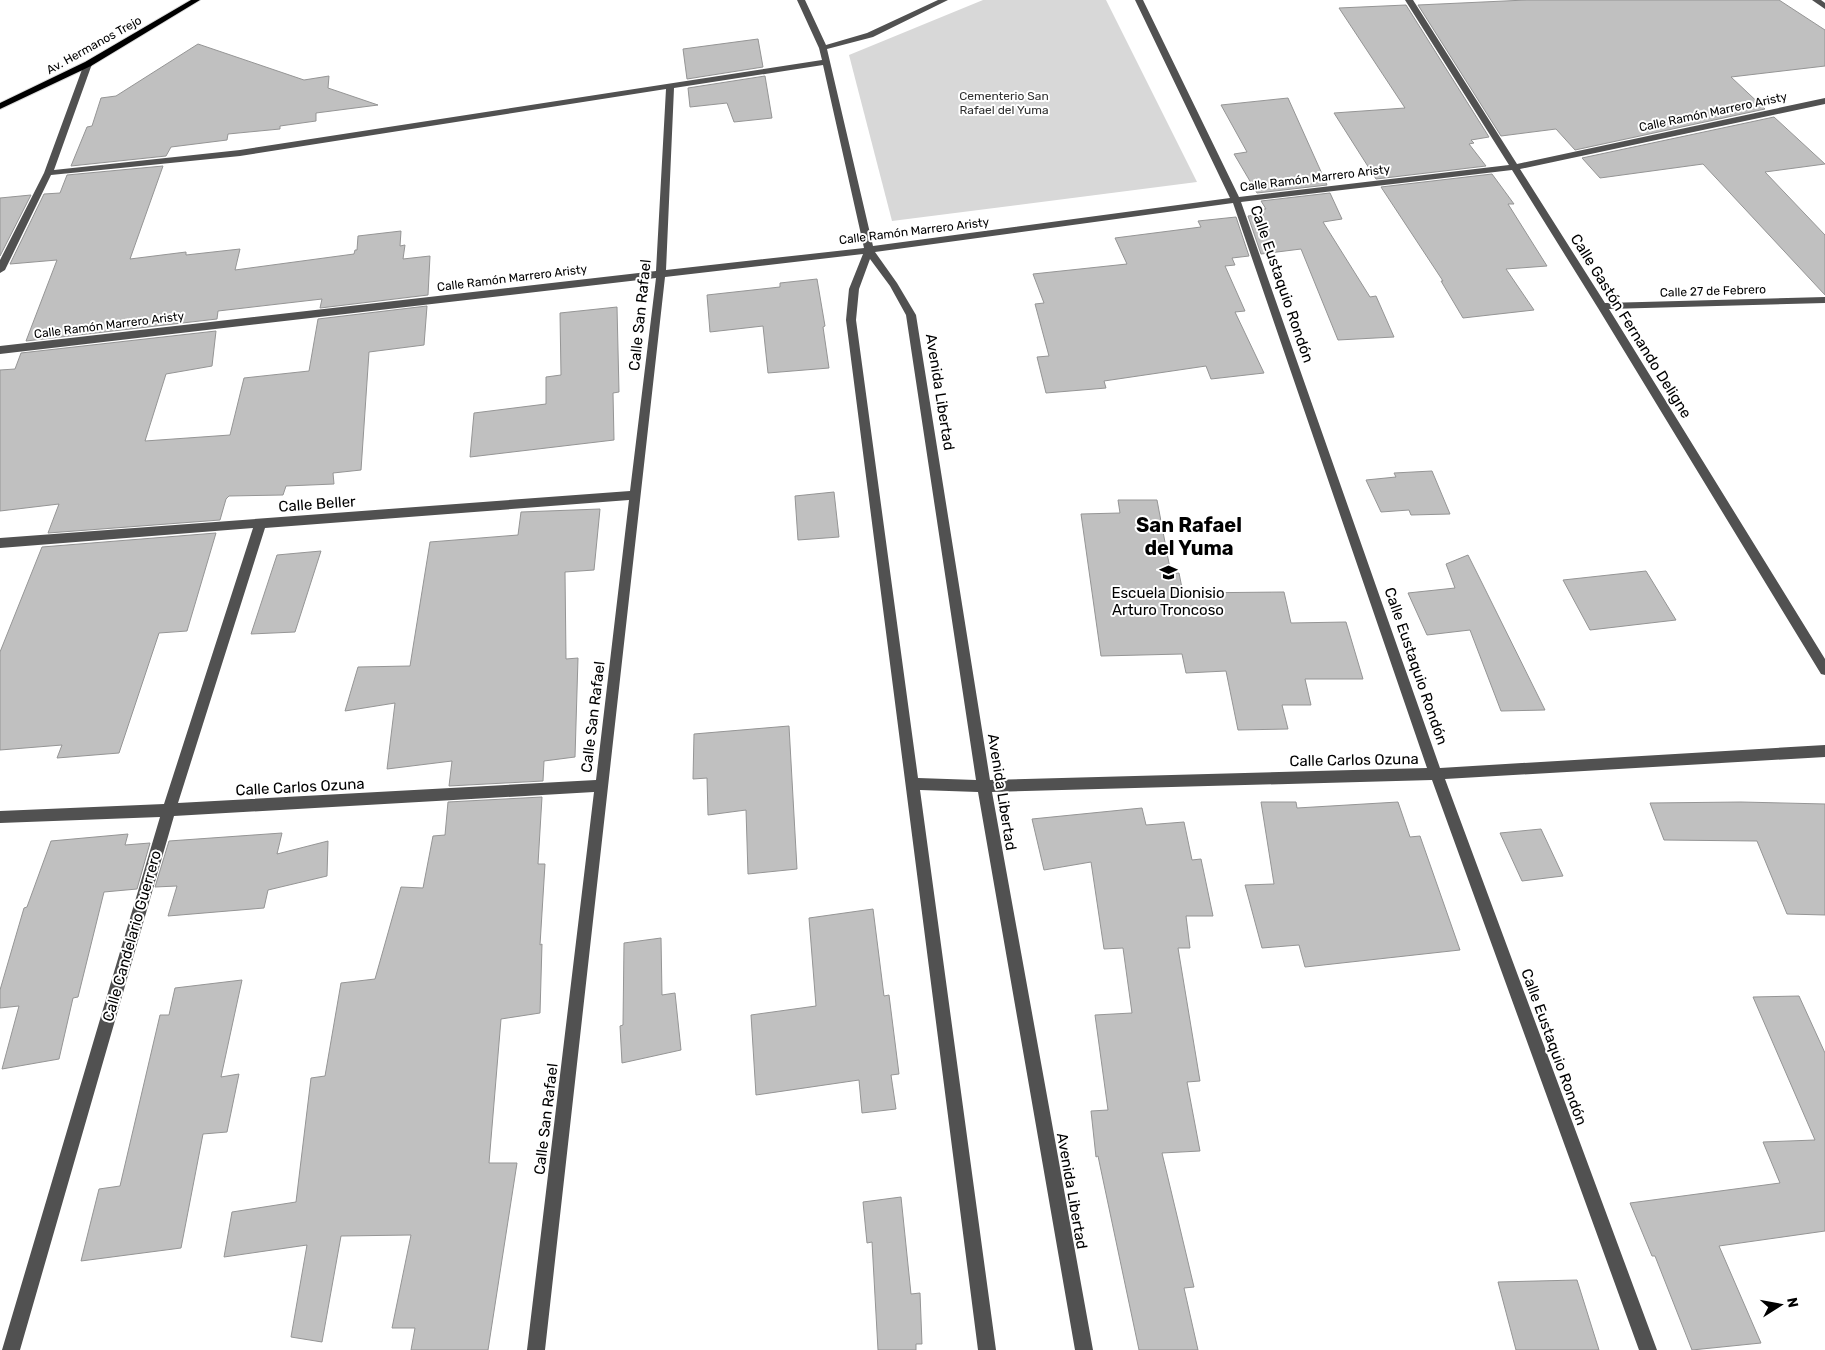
<svg xmlns="http://www.w3.org/2000/svg" width="1825" height="1350" viewBox="0 0 1825 1350" font-family="Rubik,sans-serif">
  <rect width="100%" height="100%" fill="#fff"/>
  <path fill="#d8d8d8" d="M983,0H1106L1197,182L892,221L849,55Z"/>
  <g fill="#c0c0c0" stroke="#959595">
    <path d="M1526,0H1779L1825,30V66L1731,77L1765,109L1575,150L1556,129L1501,136L1418,5Z"/>
    <path d="M1406,5L1489,137L1471,140L1474,143L1469,144L1486,166L1376,179L1334,113L1405,108L1339,8Z"/>
    <path d="M758,39L763,67L687,79L683,49Z"/>
    <path d="M198,44L304,80L329,76L328,88L378,105L316,113V121L280,126V129L228,134L227,140L171,147L166,156L71,166L87,127L92,126L101,98L116,96Z"/>
    <path d="M765,76L772,118L734,122L727,103L690,107L688,88Z"/>
    <path d="M1288,98L1327,185L1257,193L1234,154L1247,152L1221,105Z"/>
    <path d="M1774,117L1825,164L1765,172L1825,235V295L1703,164L1600,178L1582,158Z"/>
    <path d="M163,166L130,259L186,252V255L240,249L235,270L354,254L355,250H357L358,236L401,231L400,246L405,245L403,259L430,256L428,295L320,308L322,299L218,311L217,319L26,341L57,260L10,264L44,194L60,193L67,175Z"/>
    <path d="M1492,174L1514,204H1508L1547,266L1506,269L1534,310L1463,318L1441,281H1443L1381,187Z"/>
    <path d="M1330,193L1342,219L1323,222L1370,297L1376,296L1394,337L1338,340L1301,249L1261,254L1248,216L1264,214L1261,209H1266L1261,201Z"/>
    <path d="M31,195L0,256V198Z"/>
    <path d="M1236,217L1249,256L1232,258L1235,265L1225,266L1245,311L1235,312L1264,373L1211,379L1206,366L1104,381L1106,388L1046,393L1037,357L1049,356L1035,304L1044,303L1033,274L1127,264L1115,238L1201,227L1198,221Z"/>
    <path d="M817,279L825,326L823,327L829,368L768,373L763,326L710,332L707,295L780,287V283Z"/>
    <path d="M427,306L424,345L369,352L361,470L333,473L334,484L286,486L283,495L229,496L226,499L220,520L48,533L59,504L0,511V370L15,369L21,353L216,331L212,366L166,374L145,441L230,435L244,378L309,371L318,319Z"/>
    <path d="M617,307L619,392L613,393L614,440L470,457L474,413L546,404V377L561,375L560,313Z"/>
    <path d="M1432,471L1450,514L1411,515L1409,510L1381,512L1366,480L1396,477L1394,473Z"/>
    <path d="M834,492L839,537L798,540L795,496Z"/>
    <path d="M1118,500H1157L1171,574L1179,573L1183,593L1284,592L1291,623L1346,622L1363,679H1305L1311,705H1282L1288,729L1238,730L1226,671L1186,673L1182,654L1101,656L1081,514L1120,513Z"/>
    <path d="M600,509L594,570L565,572L566,659L578,658L575,757L544,761L543,781L449,786L452,761L387,769L395,703L345,711L358,667L410,666L430,542L518,535L521,512Z"/>
    <path d="M216,533L187,631L159,633L119,753L57,758L62,745L0,750V652L42,547Z"/>
    <path d="M321,551L295,632L251,634L277,555Z"/>
    <path d="M1468,555L1483,585L1545,710L1501,711L1470,630L1427,635L1408,593L1455,588L1446,564Z"/>
    <path d="M1646,571L1676,620L1590,630L1563,580Z"/>
    <path d="M789,726L797,869L748,874L746,810L708,815L707,778L693,779L694,734Z"/>
    <path d="M542,797L538,864H545L540,945L542,944L540,1013L501,1019L489,1163H517L488,1350H411L415,1328H392L411,1235L341,1236L322,1342L291,1337L307,1245L224,1257L232,1212L296,1202L311,1078L325,1076L341,983L375,979L401,887L423,888L433,836L445,835L448,802Z"/>
    <path d="M1261,802H1296L1297,808L1398,802L1410,837L1420,836L1460,950L1305,967L1299,945L1262,948L1245,885L1274,884Z"/>
    <path d="M1741,802L1825,804V915L1787,914L1757,841L1664,840L1650,803Z"/>
    <path d="M1142,808L1146,825L1184,822L1192,860L1201,859L1213,916H1186L1190,948H1178L1200,1081L1187,1082L1200,1151L1162,1153L1194,1287L1184,1288L1198,1350H1139L1098,1156L1096,1157L1091,1111L1108,1110L1095,1015L1132,1013L1123,948L1104,949L1091,862L1044,870L1032,819Z"/>
    <path d="M1541,829L1563,876L1522,881L1500,833Z"/>
    <path d="M282,833L277,854L328,841L327,876L268,890L264,908L168,916L177,886L155,887L169,841Z"/>
    <path d="M128,834L125,845L150,843L137,889L104,892L78,997L73,998L59,1059L2,1069L19,1006L0,1008V990L24,908L27,907L51,841Z"/>
    <path d="M873,909L884,996L889,995L899,1074L891,1075L896,1109L862,1113L859,1080L756,1095L751,1015L816,1006L809,918Z"/>
    <path d="M661,938L662,995L675,993L681,1050L622,1063L620,1026L623,1025L624,943Z"/>
    <path d="M242,980L221,1077L239,1074L227,1132L203,1134L181,1248L81,1261L99,1189L120,1186L160,1015H169L175,988Z"/>
    <path d="M1799,996L1825,1053V1231L1719,1246L1761,1343L1692,1350L1655,1256H1652L1630,1203L1780,1183L1763,1142L1815,1140L1753,997Z"/>
    <path d="M901,1197L911,1294L920,1293L922,1344H916V1350H878L872,1242L867,1243L863,1202Z"/>
    <path d="M1577,1280L1599,1350H1516L1498,1282Z"/>
  </g>
  <g fill="none" stroke-linecap="round" stroke-linejoin="round">
    <defs>
      <path id="major" d="M191,0H200L91,66L0,109V103L85,62Z"/>
    </defs>
    <use href="#major" stroke="#dbdbdb" stroke-width="2"/>
    <g fill="#515151" fill-rule="evenodd">
      <path d="M797,0H805L826,45L867,33L938,0H948L873,37L827,49L873,246L1230,198L1135,0H1143L1239,197L1509,165L1405,0H1413L1517,164L1825,98V104L1520,169L1605,303L1825,297V303L1609,309L1825,659V675L1821,674L1598,308L1512,170L1241,202L1440,768L1825,745V757L1445,779L1657,1350H1639L1432,780L992,792L1093,1350H1075L978,792L920,790L996,1350H978L846,320L849,289L863,254L665,277L545,1350H527L594,792L174,816L20,1350H2L160,817L0,823V811L164,804L253,528L0,548V538L630,491L656,278L0,354V346L656,271L666,89L240,156L51,175L5,270L0,273V260L44,173L84,64L88,62L92,64L54,170L240,150L822,60L819,48ZM823,65L864,248L666,270L674,88ZM1233,203L1427,768L990,780L916,315L897,283L875,252ZM870,259L890,286L906,315L976,780L918,778L856,320L859,289ZM629,500L596,780L178,803L265,528Z"/>
      <path d="M1812,0H1821L1825,3V9Z"/>
    </g>
    <use href="#major" fill="#000" fill-rule="evenodd"/>
  </g>
  <defs>
    <symbol id="school-bare" viewBox="-9 -9 18 18"><path d="M0-5L7-2L0 1L-7-2ZM-4 1L0 2.5L4 1V4Q0 6-4 4Z" fill="#000" stroke="#fff" stroke-width="2.5" paint-order="stroke"/></symbol>
  </defs>
  <g fill-rule="evenodd">
    <use href="#school-bare" x="1156" y="560" width="25" height="25"/>
  </g>
  <g text-anchor="middle" stroke-width="4" stroke-linejoin="round" paint-order="stroke">
    <g font-size="12" fill="#000" stroke="#fff">
      <text transform="translate(94 45) rotate(-29)" y="4">Av. Hermanos Trejo</text>
      <text transform="translate(1713 112) rotate(-12)" y="4">Calle Ramón Marrero Aristy</text>
      <text transform="translate(1315 178) rotate(-7)" y="4">Calle Ramón Marrero Aristy</text>
      <text transform="translate(914 231) rotate(-7)" y="4">Calle Ramón Marrero Aristy</text>
      <text transform="translate(512 278) rotate(-7)" y="4">Calle Ramón Marrero Aristy</text>
      <text transform="translate(1713 291) rotate(-2)" y="4">Calle 27 de Febrero</text>
      <text transform="translate(109 325) rotate(-7)" y="4">Calle Ramón Marrero Aristy</text>
    </g>
    <g font-size="12" fill="#2f2f2f" stroke="#fff">
      <text x="1004" y="100">Cementerio San<tspan x="1004" dy="14">Rafael del Yuma</tspan></text>
    </g>
    <g font-size="15" fill="#000" stroke="#fff">
      <text transform="translate(1282 284) rotate(71)" y="5">Calle Eustaquio Rondón</text>
      <text transform="translate(640 315) rotate(-84)" y="5">Calle San Rafael</text>
      <text transform="translate(1631 326) rotate(58)" y="5">Calle Gastón Fernando Deligne</text>
      <text transform="translate(940 392) rotate(81)" y="5">Avenida Libertad</text>
      <text transform="translate(317 504) rotate(-4)" y="5">Calle Beller</text>
      <text transform="translate(1416 666) rotate(71)" y="5">Calle Eustaquio Rondón</text>
      <text transform="translate(593 717) rotate(-83)" y="5">Calle San Rafael</text>
      <text transform="translate(1354 760) rotate(-1)" y="5">Calle Carlos Ozuna</text>
      <text transform="translate(300 787) rotate(-3)" y="5">Calle Carlos Ozuna</text>
      <text transform="translate(1002 792) rotate(81)" y="5">Avenida Libertad</text>
      <text transform="translate(132 936) rotate(-74)" y="5">Calle Candelario Guerrero</text>
      <text transform="translate(1554 1047) rotate(70)" y="5">Calle Eustaquio Rondón</text>
      <text transform="translate(546 1119) rotate(-83)" y="5">Calle San Rafael</text>
      <text transform="translate(1072 1191) rotate(80)" y="5">Avenida Libertad</text>
    </g>
    <g font-size="15" fill="#000" stroke="#fff">
      <text x="1168" y="598">Escuela Dionisio<tspan x="1168" dy="17">Arturo Troncoso</tspan></text>
    </g>
    <g font-size="20" font-weight="bold" fill="#000" stroke="#fff">
      <text x="1189" y="532">San Rafael<tspan x="1189" dy="23">del Yuma</tspan></text>
    </g>
  </g>
  <g transform="translate(1780 1305) rotate(79)" stroke="#ffffff" stroke-width="4" paint-order="stroke">
  <path d="M0-4L9 19L0 12L-9 19Z" fill="#000000"/>
  <text y="-8" font-size="14" font-weight="bold" text-anchor="middle" fill="#000000">N</text>
  </g>
</svg>
